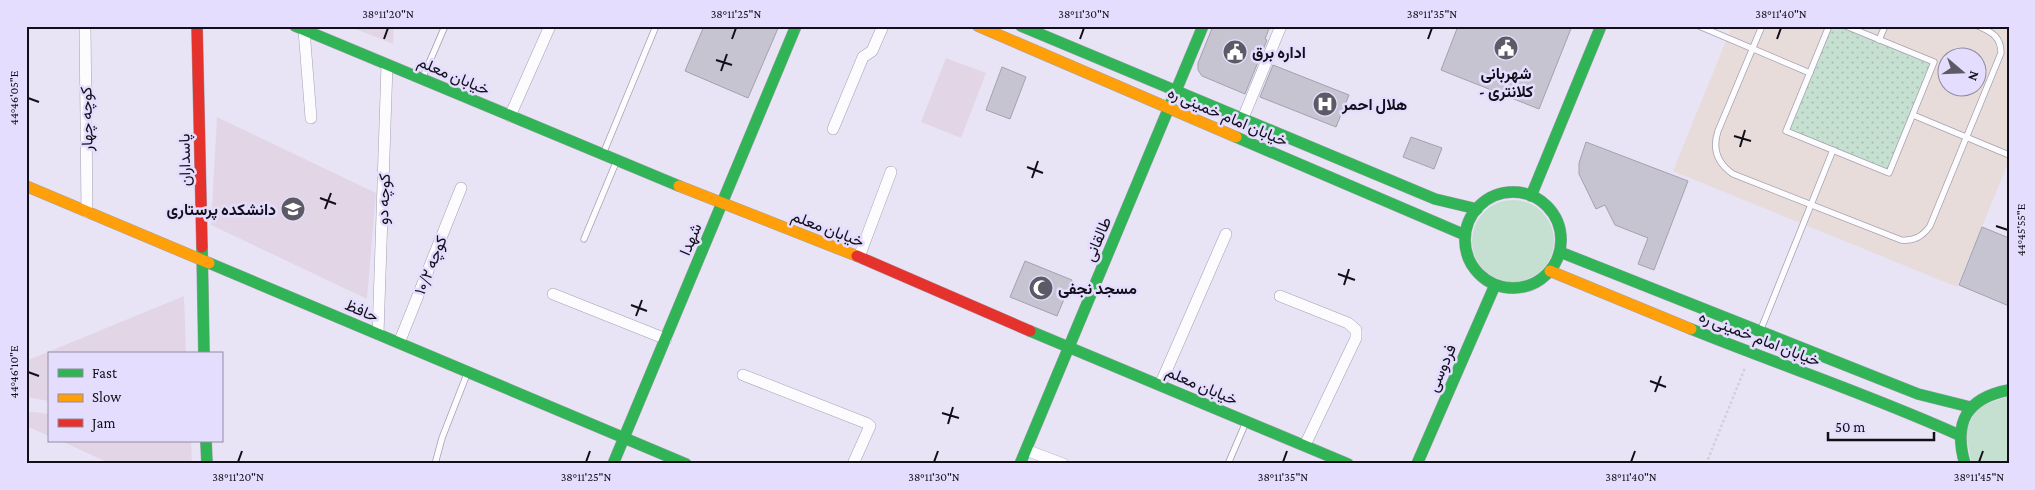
<svg xmlns="http://www.w3.org/2000/svg" width="2035" height="490" viewBox="0 0 2035 490" font-family="'Crimson Pro',Vazirmatn,serif">
  <defs>
    <pattern id="park-dots" width="8" height="8" patternUnits="userSpaceOnUse" patternTransform="scale(1.25)"><rect width="8" height="8" fill="#c5dfd0"/><path d="M2 2h.1M6 6h.1" fill="none" stroke="#a8beb2" stroke-width="1.8" stroke-linecap="round"/></pattern>
  </defs>
  <rect width="100%" height="100%" fill="#e8e4f6"/>
  <path fill="#e7dcda" fill-rule="evenodd" d="M1732,26H2009V161L1957,287L1673,171ZM1948,58H1978V88H1948Z"/>
  <g fill="#e2d6e6">
    <path d="M348,26H394L393,44Z"/>
    <path d="M946,58L986,73L961,138L921,122Z"/>
    <path d="M217,117L376,193L367,299L211,225Z"/>
    <path d="M184,296L186,354H49V401L26,397V361Z"/>
    <path d="M26,411L49,414V436L26,426Z"/>
    <path d="M61,441H191L192,464H111Z"/>
  </g>
  <g fill="#c5dfd0">
    <circle cx="1513" cy="241" r="41"/>
    <path d="M2009,396V464H1972L1965,431L1978,407Z"/>
  </g>
  <path fill="url(#park-dots)" d="M1829,26H1846L1934,62L1889,173L1786,131Z"/>
  <g fill="#c7c4d2" stroke="#a4a1ae">
    <path d="M704,26H779L748,98L685,71Z"/>
    <path d="M1213,26H1270L1265,39L1267,40L1245,94L1202,76L1198,70V63Z"/>
    <path d="M1458,26H1572L1539,109L1441,70Z"/>
    <path d="M1273,65L1349,95L1336,127L1260,97Z"/>
    <path d="M1002,67L1026,77L1010,119L986,110Z"/>
    <path d="M1411,137L1442,148L1434,169L1403,157Z"/>
    <path d="M1586,142L1688,181L1654,270L1638,264L1648,238L1615,225L1605,205L1596,209L1579,174V163Z"/>
    <path d="M1982,227L2009,238V306L1959,285Z"/>
    <path d="M1025,261L1072,280L1057,316L1010,297Z"/>
  </g>
  <g fill="none" stroke-linecap="round" stroke-linejoin="round">
    <defs>
      <g id="lane">
        <path d="M1699,26L1810,73"/>
        <path d="M1762,26L1718,131C1712,149 1717,163 1733,174L1901,240C1914,241 1922,237 1930,226L2001,53C2001,37 1992,32 1978,26"/>
        <path d="M1829,26L1786,131L1889,173L1934,62L1846,26"/>
        <path d="M1879,40L1885,26"/>
        <path d="M423,77L445,26"/>
        <path d="M1913,115L2009,155"/>
        <path d="M603,154L656,26"/>
        <path d="M584,239L617,160"/>
        <path d="M1761,329L1833,150"/>
        <path d="M435,464L442,438L467,374"/>
        <path d="M1228,464L1246,422"/>
      </g>
      <g id="street">
        <path d="M85,26L87,212"/>
        <path d="M304,30L311,118"/>
        <path d="M510,116L550,26"/>
        <path d="M1243,118L1281,26"/>
        <path d="M833,129L863,57L872,51L883,26"/>
        <path d="M859,257L891,172"/>
        <path d="M553,294L666,339"/>
        <path d="M1280,296L1348,323L1356,330V338L1305,445"/>
        <path d="M378,334L387,65"/>
        <path d="M399,343L461,188"/>
        <path d="M743,375L866,423L870,426L853,464"/>
        <path d="M1160,385L1226,234"/>
        <path d="M1026,450L1063,464"/>
      </g>
      <g id="fast">
        <path d="M295,26L679,186"/>
        <path d="M1021,26L1435,199L1477,209"/>
        <path d="M1236,137L1465,235"/>
        <circle cx="1513" cy="240" r="48"/>
        <path d="M1531,196L1601,26"/>
        <path d="M202,247L204,354"/>
        <path d="M1560,252L1918,394L1970,407"/>
        <path d="M209,263L686,464"/>
        <path d="M1691,329C1780,365 1871,395 1959,435"/>
        <path d="M1030,331L1348,464"/>
        <path d="M206,441L207,464"/>
        <path d="M613,464L796,26"/>
        <path d="M1020,464L1203,26"/>
        <path d="M1417,464L1495,285"/>
        <path d="M1965,464C1953,423 1966,398 2009,390"/>
      </g>
      <g id="slow">
        <path d="M978,26L1236,137"/>
        <path d="M26,186L209,263"/>
        <path d="M679,186L857,256"/>
        <path d="M1550,271L1691,329"/>
      </g>
      <g id="jam">
        <path d="M197,26L202,247"/>
        <path d="M857,256L1030,331"/>
      </g>
    </defs>
    <use href="#lane" stroke="#a5a1af" stroke-width="7"/>
    <use href="#street" stroke="#a5a1af" stroke-width="12"/>
    <use href="#fast" stroke="#a5a1af" stroke-width="12"/>
    <use href="#slow" stroke="#a5a1af" stroke-width="12"/>
    <use href="#jam" stroke="#a5a1af" stroke-width="12"/>
    <path stroke="#d2d0d6" stroke-width="2.5" stroke-dasharray="2.5 2.5" stroke-linecap="butt" d="M1706,464L1745,368"/>
    <use href="#lane" stroke="#fcfbfe" stroke-width="5.5"/>
    <use href="#street" stroke="#fcfbfe" stroke-width="11"/>
    <use href="#fast" stroke="#30b455" stroke-width="11"/>
    <use href="#slow" stroke="#ff9f0a" stroke-width="11"/>
    <use href="#jam" stroke="#e5322d" stroke-width="11"/>
  </g>
  <path fill="none" stroke="#120f1a" stroke-width="2" d="M384,39L388,28M732,39L736,28M1080,39L1084,28M1428,39L1432,28M1777,39L1781,28M716,60L732,65M721,71L727,54M28,98L39,102M1734,136L1751,141M1740,147L1745,130M1027,167L1043,173M1032,178L1038,161M320,198L336,204M325,209L331,193M1996,226L2008,230M1338,274L1355,280M1344,285L1349,269M631,305L647,311M636,316L642,300M28,372L39,376M1650,381L1666,387M1655,392L1661,376M942,413L959,418M948,424L953,407M238,462L242,451M586,462L590,451M934,462L938,451M1283,462L1287,451M1631,462L1635,451M1979,462L1983,451"/>
  <defs>
    <symbol id="civic-disc" viewBox="-11 -11 22 22"><circle r="9.5" fill="#5d5a67" stroke="#e5ddfd"/><path d="M-.6-6.5H3V-4.5H.6V-3L4-1V1h2V6H-6V1h2V-1L-.6-3ZM-1.2 2.5V6h2.4V2.5Z" fill="#fff"/></symbol>
    <symbol id="hospital-disc" viewBox="-11 -11 22 22"><circle r="9.5" fill="#5d5a67" stroke="#e5ddfd"/><path d="M-5-5h3v3.5h4V-5h3V5h-3V1.5h-4V5h-3Z" fill="#fff"/></symbol>
    <symbol id="university-disc" viewBox="-11 -11 22 22"><circle r="9.5" fill="#5d5a67" stroke="#e5ddfd"/><path d="M0-5L7-2L0 1L-7-2ZM-4 1L0 2.5L4 1V4Q0 6-4 4Z" fill="#fff"/></symbol>
    <symbol id="mosque-disc" viewBox="-11 -11 22 22"><circle r="9.5" fill="#5d5a67" stroke="#e5ddfd"/><path d="M3.5-4.9A6 6 0 1 0 3.5 4.9A5 5 0 1 1 3.5-4.9Z" fill="#fff"/></symbol>
  </defs>
  <g fill-rule="evenodd">
    <use href="#civic-disc" x="1492" y="34" width="28" height="28"/>
    <use href="#civic-disc" x="1221" y="38" width="28" height="28"/>
    <use href="#hospital-disc" x="1311" y="90" width="28" height="28"/>
    <use href="#university-disc" x="279" y="195" width="28" height="28"/>
    <use href="#mosque-disc" x="1027" y="274" width="28" height="28"/>
  </g>
  <g text-anchor="middle" stroke-width="5" stroke-linejoin="round" paint-order="stroke">
    <g font-size="16" font-weight="bold" fill="#120f1a" stroke="#e5ddfd" text-anchor="start">
      <text x="1252" y="58">اداره برق</text>
      <text x="1506" y="79" text-anchor="middle">شهربانی<tspan x="1506" dy="18">- کلانتری</tspan></text>
      <text x="1342" y="110">هلال احمر</text>
      <text x="276" y="215" text-anchor="end">دانشکده پرستاری</text>
      <text x="1058" y="294">مسجد نجفی</text>
    </g>
    <g font-size="16" fill="#120f1a" stroke="#e5ddfd">
      <text transform="translate(454 75) rotate(23)" y="6">خیابان معلم</text>
      <text transform="translate(1228 116) rotate(23)" y="6">خیابان امام خمینی ره</text>
      <text transform="translate(86 119) rotate(-91)" y="6">کوچه چهار</text>
      <text transform="translate(184 160) rotate(-91)" y="6">پاسداران</text>
      <text transform="translate(383 199) rotate(-88)" y="6">کوچه دو</text>
      <text transform="translate(828 228) rotate(21)" y="6">خیابان معلم</text>
      <text transform="translate(690 239) rotate(-67)" y="6">شهدا</text>
      <text transform="translate(1097 239) rotate(-67)" y="6">طالقانی</text>
      <text transform="translate(430 265) rotate(-68)" y="6">کوچه ۱۰/۲</text>
      <text transform="translate(362 310) rotate(23)" y="6">حافظ</text>
      <text transform="translate(1760 338) rotate(21)" y="6">خیابان امام خمینی ره</text>
      <text transform="translate(1441 368) rotate(-67)" y="6">فردوسی</text>
      <text transform="translate(1202 385) rotate(23)" y="6">خیابان معلم</text>
    </g>
  </g>
  <rect width="2035" height="490" fill="none" stroke="#e5ddfd" stroke-width="55"/>
  <rect x="48" y="352" width="175" height="90" fill="#e5ddfd" stroke="#918ba2"/>
  <rect x="58" y="369" width="25" height="8" fill="#30b455" stroke="#918ba2"/>
  <text x="92" y="378" font-size="15" fill="#120f1a">Fast</text>
  <rect x="58" y="394" width="25" height="8" fill="#ff9f0a" stroke="#918ba2"/>
  <text x="92" y="402" font-size="15" fill="#120f1a">Slow</text>
  <rect x="58" y="419" width="25" height="8" fill="#e5322d" stroke="#918ba2"/>
  <text x="92" y="428" font-size="15" fill="#120f1a">Jam</text>
  <g transform="translate(1962 72) rotate(109)"><circle r="24" fill="#e5ddfd" stroke="#918ba2"/>
  <path d="M0-4L9 19L0 12L-9 19Z" fill="#5d5a67"/>
  <text y="-8" font-size="14" font-weight="bold" text-anchor="middle" fill="#120f1a">N</text>
  </g>
  <path d="M1828 432v8h106v-8" fill="none" stroke="#120f1a" stroke-width="2.5"/>
  <text x="1835" y="432" font-size="15" fill="#120f1a" stroke="#e5ddfd" stroke-width="4" paint-order="stroke">50 m</text>
  <rect x="28" y="28" width="1980" height="434" fill="none" stroke="#120f1a" stroke-width="2"/>
  <g font-size="12" text-anchor="middle" fill="#120f1a">
    <text x="388" y="18">38°11'20"N</text>
    <text x="736" y="18">38°11'25"N</text>
    <text x="1084" y="18">38°11'30"N</text>
    <text x="1432" y="18">38°11'35"N</text>
    <text x="1781" y="18">38°11'40"N</text>
    <text transform="translate(14 98) rotate(-90)" y="4">44°46'05"E</text>
    <text transform="translate(2021 230) rotate(-90)" y="4">44°45'55"E</text>
    <text transform="translate(14 372) rotate(-90)" y="4">44°46'10"E</text>
    <text x="238" y="481">38°11'20"N</text>
    <text x="586" y="481">38°11'25"N</text>
    <text x="934" y="481">38°11'30"N</text>
    <text x="1283" y="481">38°11'35"N</text>
    <text x="1631" y="481">38°11'40"N</text>
    <text x="1979" y="481">38°11'45"N</text>
  </g>
</svg>
